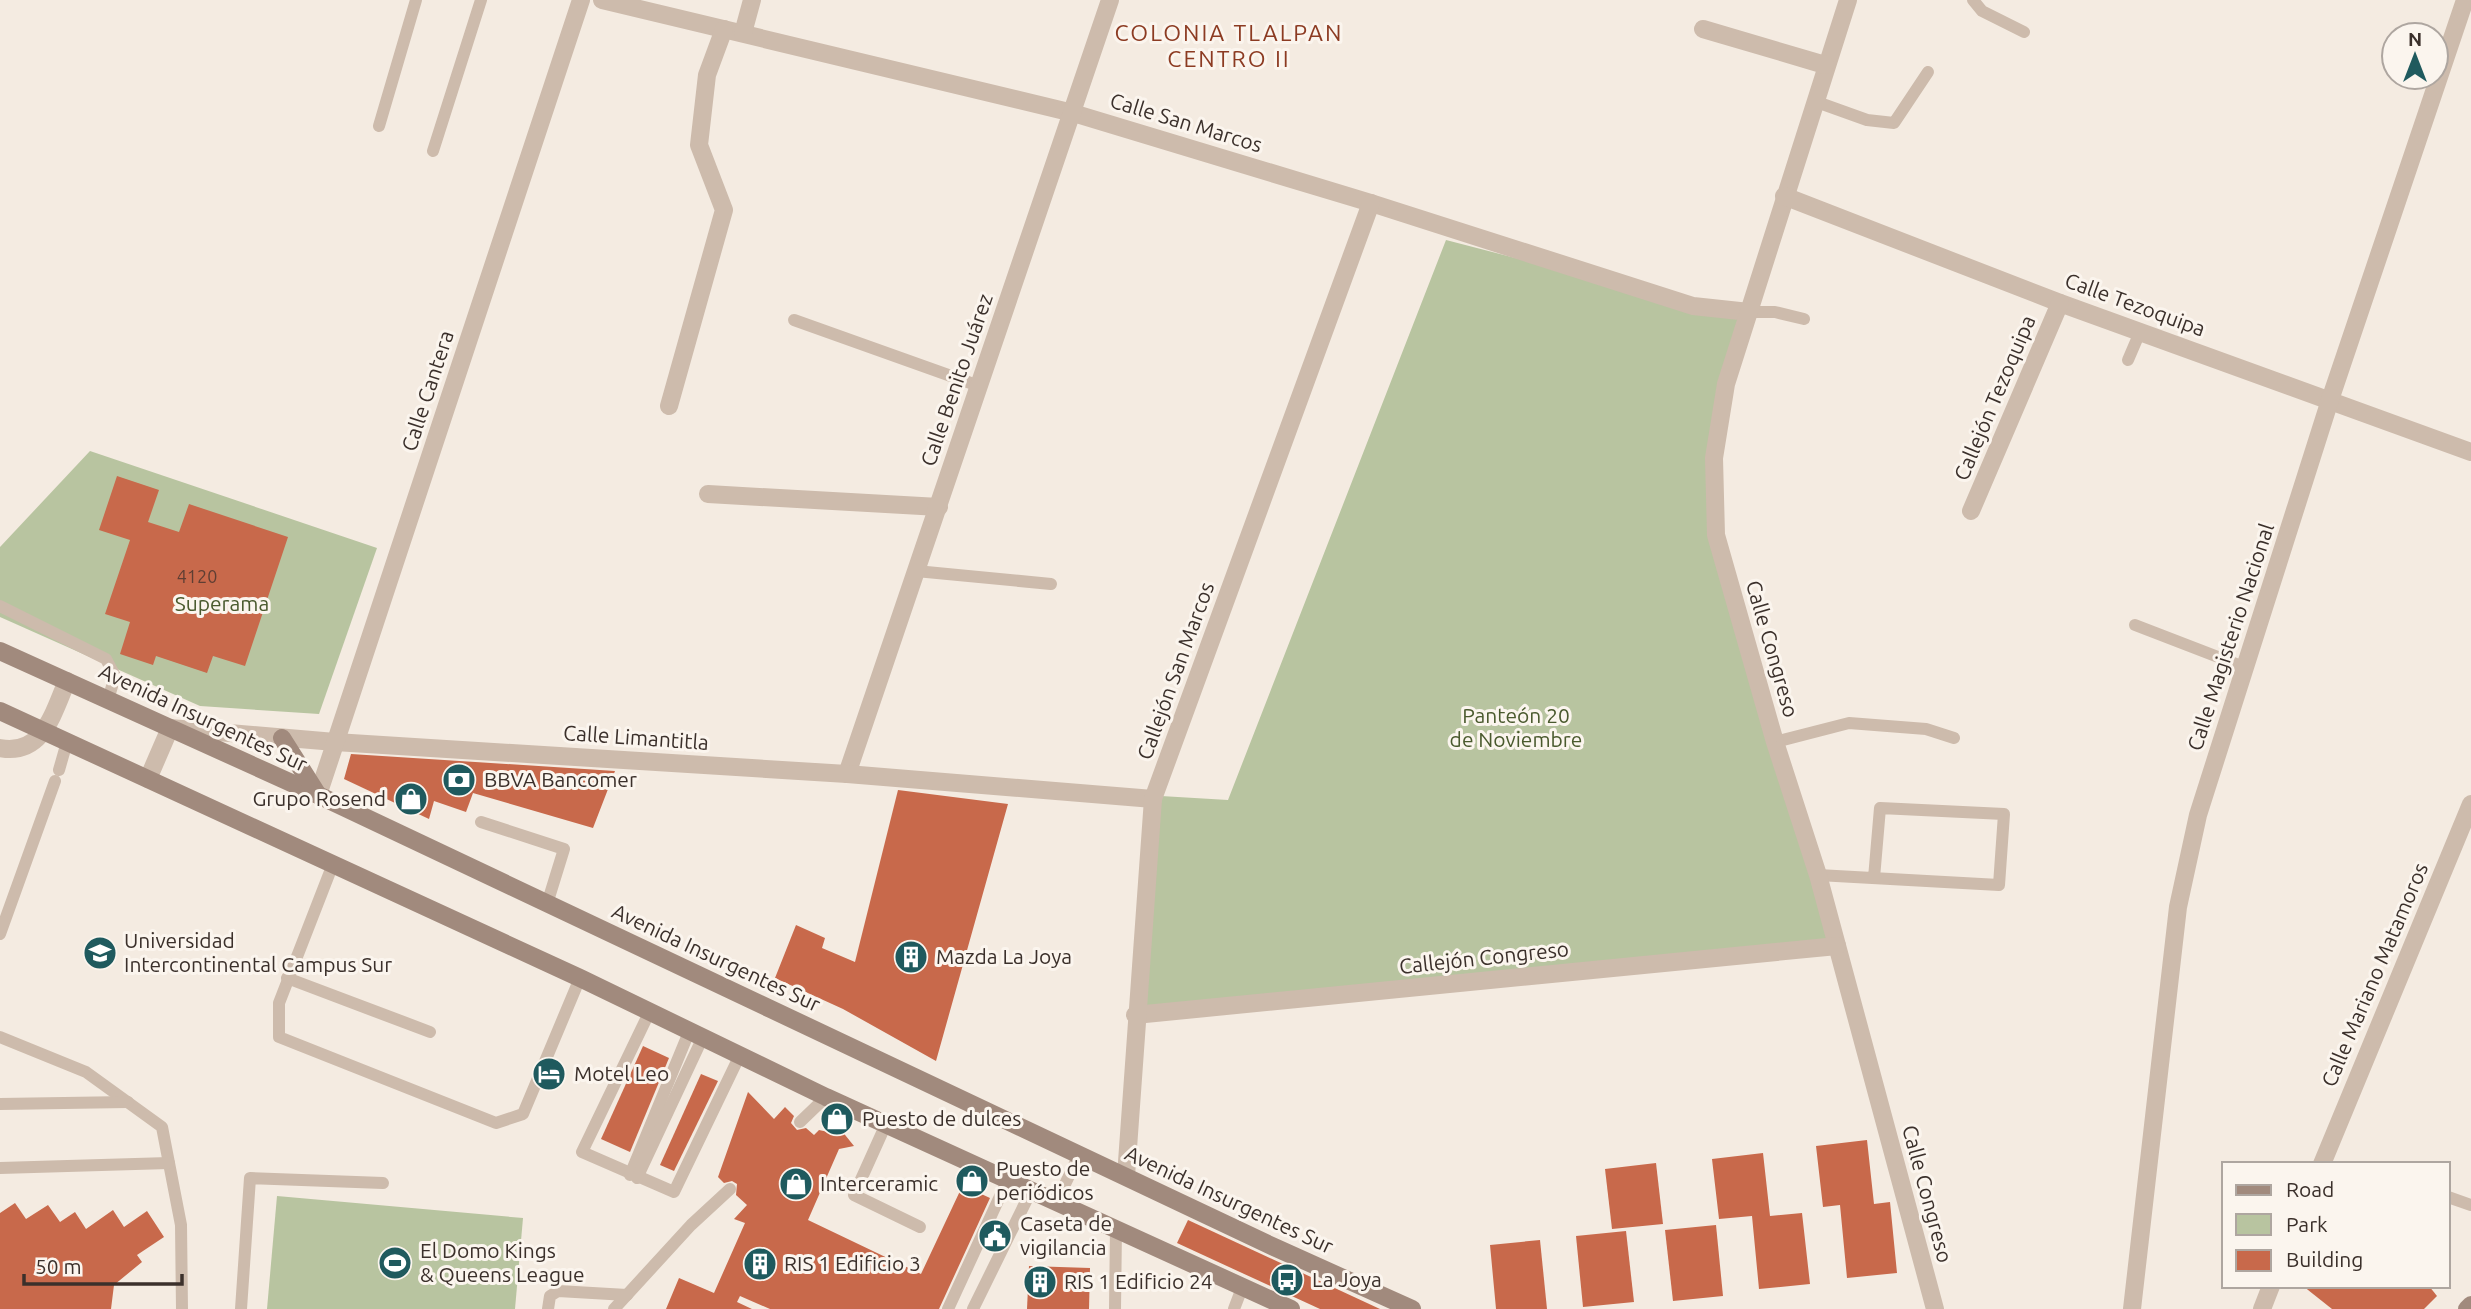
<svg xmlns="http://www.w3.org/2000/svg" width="2471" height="1309" viewBox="0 0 2471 1309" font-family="Ubuntu,sans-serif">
  <rect width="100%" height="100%" fill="#f4ebe1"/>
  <g fill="#b8c4a0">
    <path d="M1446,240L1747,318L1725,389L1715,537L1833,941L1143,1009L1161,796L1228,800Z"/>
    <path d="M90,451L377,548L319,714L200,706L0,617V547Z"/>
    <path d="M277,1196L523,1218L515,1309H267Z"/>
  </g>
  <g fill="#c8694b">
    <path d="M117,476L159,490L148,522L179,532L189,504L288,537L245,666L213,656L207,673L156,656L153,665L120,654L130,622L105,614L130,540L99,530Z"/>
    <path d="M351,754L615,771L593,828L473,793L466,812L434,801L429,819L344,779Z"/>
    <path d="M898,790L1008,804L936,1061L843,1009L775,978L796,925L825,938L822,948L855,962Z"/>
    <path d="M643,1046L669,1058L630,1152L601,1139Z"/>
    <path d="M701,1074L718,1081L674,1171L660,1165Z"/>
    <path d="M748,1092L774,1119L785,1107L794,1116L791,1123L797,1130L806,1128L814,1135L819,1130L828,1132L833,1120L854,1146L839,1149L808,1220L921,1274L968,1174L982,1181L977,1192L990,1198L939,1309H770L740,1296L737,1302L752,1309H666L679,1278L714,1293L745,1223L734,1219L747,1205L736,1195L737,1184L732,1181L724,1183L718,1177Z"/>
    <path d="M1867,1140L1874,1204L1890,1202L1897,1273L1847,1278L1840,1205L1823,1207L1816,1146Z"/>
    <path d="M1763,1153L1770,1216L1802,1213L1810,1284L1759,1289L1752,1216L1719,1219L1712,1159Z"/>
    <path d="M1656,1163L1663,1224L1612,1229L1605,1169Z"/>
    <path d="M15,1203L26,1219L48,1205L60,1222L75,1212L86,1229L113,1210L124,1227L147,1211L164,1237L137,1255L142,1262L114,1285L111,1309H0V1213Z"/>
    <path d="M1188,1220L1380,1309H1320L1177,1243Z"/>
    <path d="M1716,1225L1723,1296L1673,1301L1665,1230Z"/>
    <path d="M1626,1231L1634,1302L1583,1307L1576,1236Z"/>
    <path d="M1540,1240L1547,1309H1496L1490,1245Z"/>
    <path d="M1029,1266L1090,1268L1089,1309H1027Z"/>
    <path d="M2303,1286H2429L2437,1296L2424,1309H2332Z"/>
  </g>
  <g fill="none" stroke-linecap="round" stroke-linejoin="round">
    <g stroke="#cdbbac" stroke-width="12">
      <path d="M1973,0L1982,11L2024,32"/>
      <path d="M1814,101L1867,120L1894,123L1928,72"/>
      <path d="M379,126L416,0"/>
      <path d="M433,151L481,0"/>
      <path d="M1749,312H1775L1804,319"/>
      <path d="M794,320L979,386"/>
      <path d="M2128,360L2140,332"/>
      <path d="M916,571L1051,584"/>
      <path d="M0,606L106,659L115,676L108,700"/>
      <path d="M2135,625L2244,667"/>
      <path d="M1775,742L1849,723L1926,729L1954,738"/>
      <path d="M59,770L67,742"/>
      <path d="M481,822L564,849L547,904"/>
      <path d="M333,864L279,1003V1037L496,1123L523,1114L580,978"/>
      <path d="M1818,875L1999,885L2004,814L1880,808L1874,878"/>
      <path d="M0,934L55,781"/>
      <path d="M287,978L430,1032"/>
      <path d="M649,1013L582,1152L674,1192L739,1057"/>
      <path d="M0,1037L86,1072L162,1127L181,1225L182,1309"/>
      <path d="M0,1104L128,1102"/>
      <path d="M800,1122L826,1097"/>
      <path d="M886,1124L854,1195L920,1227"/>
      <path d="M0,1168L169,1163"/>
      <path d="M630,1175L689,1032"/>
      <path d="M637,1178L702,1039"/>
      <path d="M2448,1197L2471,1205"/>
      <path d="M1057,1201L1079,1155"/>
      <path d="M241,1309L250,1178L383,1183"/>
      <path d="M548,1309L550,1296L558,1291L627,1295"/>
      <path d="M614,1309L691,1225L730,1189"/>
      <path d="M948,1309L1008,1179"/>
      <path d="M973,1309L1032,1189"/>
      <path d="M1115,1309L1116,1228"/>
      <path d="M1234,1309L1242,1288"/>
    </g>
    <g stroke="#cdbbac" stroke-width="18">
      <path d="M602,0L1073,113L1371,203L1693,306L1749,312"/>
      <path d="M1848,0L1726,384L1714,458L1716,535L1775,742L1818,875L1935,1309"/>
      <path d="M1703,29L1825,65"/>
      <path d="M743,33L752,0"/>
      <path d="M1784,196L2060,303L2471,452"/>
      <path d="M669,406L724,210L699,145L707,75L724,29"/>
      <path d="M708,494L939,507"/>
      <path d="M1971,511L2060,303"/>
      <path d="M0,748C43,756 53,713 67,681"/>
      <path d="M847,774L1110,0"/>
      <path d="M148,779L170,728L335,742L847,774L1153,799"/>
      <path d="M318,795L581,0"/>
      <path d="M1135,1015L1837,946"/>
      <path d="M2322,1164L2471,804"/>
      <path d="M1126,1176L1153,799L1371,203"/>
      <path d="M2132,1309L2178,907L2198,815L2330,400L2465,0"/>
      <path d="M2262,1309L2271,1286"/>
    </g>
    <g stroke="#a18a7d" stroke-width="18">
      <path d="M0,651L318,795L1274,1247L1412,1309"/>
      <path d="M0,711L580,978L826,1097L1291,1309"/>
      <path d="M282,738L318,795"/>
      <path d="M2467,1309L2471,1305"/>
    </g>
  </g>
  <defs>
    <symbol id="bank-disc" viewBox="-11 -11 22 22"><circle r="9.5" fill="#1f5a5e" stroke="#fbf5ee"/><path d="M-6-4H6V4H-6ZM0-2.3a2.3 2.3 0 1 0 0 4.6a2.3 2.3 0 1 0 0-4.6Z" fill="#fff"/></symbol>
    <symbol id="shop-disc" viewBox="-11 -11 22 22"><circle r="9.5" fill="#1f5a5e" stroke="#fbf5ee"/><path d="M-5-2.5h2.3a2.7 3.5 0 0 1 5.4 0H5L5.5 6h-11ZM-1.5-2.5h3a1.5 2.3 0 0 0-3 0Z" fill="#fff"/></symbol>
    <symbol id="university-disc" viewBox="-11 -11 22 22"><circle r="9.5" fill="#1f5a5e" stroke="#fbf5ee"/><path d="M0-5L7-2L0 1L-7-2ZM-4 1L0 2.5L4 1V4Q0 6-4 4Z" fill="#fff"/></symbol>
    <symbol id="building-disc" viewBox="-11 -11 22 22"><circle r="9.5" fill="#1f5a5e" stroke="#fbf5ee"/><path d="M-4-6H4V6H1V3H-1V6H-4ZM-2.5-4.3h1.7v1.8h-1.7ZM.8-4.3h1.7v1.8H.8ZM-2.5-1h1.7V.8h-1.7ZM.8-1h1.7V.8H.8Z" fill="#fff"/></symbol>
    <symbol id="hotel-disc" viewBox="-11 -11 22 22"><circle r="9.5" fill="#1f5a5e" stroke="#fbf5ee"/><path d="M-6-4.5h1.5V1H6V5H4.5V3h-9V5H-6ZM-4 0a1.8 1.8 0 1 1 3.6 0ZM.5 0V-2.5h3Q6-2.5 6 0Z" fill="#fff"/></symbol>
    <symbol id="civic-disc" viewBox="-11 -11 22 22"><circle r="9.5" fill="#1f5a5e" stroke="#fbf5ee"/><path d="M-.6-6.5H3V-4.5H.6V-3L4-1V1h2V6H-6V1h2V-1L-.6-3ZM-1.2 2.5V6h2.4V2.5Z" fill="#fff"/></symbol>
    <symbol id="stadium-disc" viewBox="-11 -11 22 22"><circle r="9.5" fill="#1f5a5e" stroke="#fbf5ee"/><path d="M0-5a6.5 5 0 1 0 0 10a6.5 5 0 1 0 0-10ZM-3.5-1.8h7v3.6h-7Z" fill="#fff"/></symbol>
    <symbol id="bus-disc" viewBox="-11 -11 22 22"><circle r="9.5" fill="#1f5a5e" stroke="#fbf5ee"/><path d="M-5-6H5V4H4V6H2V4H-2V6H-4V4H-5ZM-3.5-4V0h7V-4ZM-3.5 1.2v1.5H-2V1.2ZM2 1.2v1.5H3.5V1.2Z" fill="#fff"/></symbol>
  </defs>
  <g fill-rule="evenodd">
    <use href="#bank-disc" x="440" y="761" width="38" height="38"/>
    <use href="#shop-disc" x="392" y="780" width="38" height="38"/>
    <use href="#university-disc" x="81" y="934" width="38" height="38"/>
    <use href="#building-disc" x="892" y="938" width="38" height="38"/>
    <use href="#hotel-disc" x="530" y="1055" width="38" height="38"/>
    <use href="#shop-disc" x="818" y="1100" width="38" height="38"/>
    <use href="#shop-disc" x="953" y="1162" width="38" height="38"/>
    <use href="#shop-disc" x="777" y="1165" width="38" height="38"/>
    <use href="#civic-disc" x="976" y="1217" width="38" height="38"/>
    <use href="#stadium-disc" x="376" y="1244" width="38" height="38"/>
    <use href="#building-disc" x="741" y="1245" width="38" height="38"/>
    <use href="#bus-disc" x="1268" y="1261" width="38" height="38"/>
    <use href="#building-disc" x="1021" y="1263" width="38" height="38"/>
  </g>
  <g text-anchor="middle" stroke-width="6" stroke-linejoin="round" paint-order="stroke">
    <g font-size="18" fill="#5e3e33">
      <text x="197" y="583">4120</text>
    </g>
    <g font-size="21" fill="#3b302b" stroke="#fbf5ee">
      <text transform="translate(1186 123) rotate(17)" y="7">Calle San Marcos</text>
      <text transform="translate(2135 305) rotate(20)" y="7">Calle Tezoquipa</text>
      <text transform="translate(957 380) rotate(-71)" y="7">Calle Benito Juárez</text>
      <text transform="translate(428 391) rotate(-72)" y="7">Calle Cantera</text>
      <text transform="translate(1995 398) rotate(-67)" y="7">Callejón Tezoquipa</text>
      <text transform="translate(2231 637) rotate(-72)" y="7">Calle Magisterio Nacional</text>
      <text transform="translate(1772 649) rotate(74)" y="7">Calle Congreso</text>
      <text transform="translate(1176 671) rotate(-70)" y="7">Callejón San Marcos</text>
      <text transform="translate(203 718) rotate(25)" y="7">Avenida Insurgentes Sur</text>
      <text transform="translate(636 738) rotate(4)" y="7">Calle Limantitla</text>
      <text transform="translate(716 958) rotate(25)" y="7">Avenida Insurgentes Sur</text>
      <text transform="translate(1484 958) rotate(-6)" y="7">Callejón Congreso</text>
      <text transform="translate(2375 975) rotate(-67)" y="7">Calle Mariano Matamoros</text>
      <text transform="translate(1927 1194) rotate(75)" y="7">Calle Congreso</text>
      <text transform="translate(1229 1200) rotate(25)" y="7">Avenida Insurgentes Sur</text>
    </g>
    <g font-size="21" fill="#4a5a2e" stroke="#fbf5ee">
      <text x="222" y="611">Superama</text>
      <text x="1516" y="723">Panteón 20<tspan x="1516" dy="24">de Noviembre</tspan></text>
    </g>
    <g font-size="21" fill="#3b302b" stroke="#fbf5ee" text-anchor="start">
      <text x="484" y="787">BBVA Bancomer</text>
      <text x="386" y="806" text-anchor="end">Grupo Rosend</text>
      <text x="124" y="948">Universidad<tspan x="124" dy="24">Intercontinental Campus Sur</tspan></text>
      <text x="936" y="964">Mazda La Joya</text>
      <text x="574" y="1081">Motel Leo</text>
      <text x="862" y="1126">Puesto de dulces</text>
      <text x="996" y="1176">Puesto de<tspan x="996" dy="24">periódicos</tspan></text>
      <text x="820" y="1191">Interceramic</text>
      <text x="1020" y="1231">Caseta de<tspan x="1020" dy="24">vigilancia</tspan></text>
      <text x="420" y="1258">El Domo Kings<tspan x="420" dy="24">&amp; Queens League</tspan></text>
      <text x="784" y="1271">RIS 1 Edificio 3</text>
      <text x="1312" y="1287">La Joya</text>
      <text x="1064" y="1289">RIS 1 Edificio 24</text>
    </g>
    <g font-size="23" letter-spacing="2" fill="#8c3b22" stroke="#fbf5ee">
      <text x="1229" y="41">COLONIA TLALPAN<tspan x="1229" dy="26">CENTRO II</tspan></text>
    </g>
  </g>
  <rect x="2222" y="1162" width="228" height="126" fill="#fbf5ee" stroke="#aea6a0" stroke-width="2"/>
  <rect x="2236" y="1185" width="35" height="10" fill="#a18a7d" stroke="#aea6a0" stroke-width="2"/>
  <text x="2286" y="1197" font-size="21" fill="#3b302b">Road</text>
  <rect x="2236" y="1214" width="35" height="21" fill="#b8c4a0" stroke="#aea6a0" stroke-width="2"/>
  <text x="2286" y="1232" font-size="21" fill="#3b302b">Park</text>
  <rect x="2236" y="1250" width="35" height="21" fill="#c8694b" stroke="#aea6a0" stroke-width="2"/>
  <text x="2286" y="1267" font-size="21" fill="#3b302b">Building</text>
  <g transform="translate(2415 56)"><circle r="33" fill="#fbf5ee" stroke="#aea6a0" stroke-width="2"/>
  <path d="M0-5L12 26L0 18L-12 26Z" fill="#1f5a5e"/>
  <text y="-10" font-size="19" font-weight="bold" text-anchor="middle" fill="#3b302b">N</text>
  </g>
  <path d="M24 1274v10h158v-10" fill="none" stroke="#3b302b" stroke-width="3.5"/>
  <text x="35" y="1274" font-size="21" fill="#3b302b" stroke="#fbf5ee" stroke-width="5" paint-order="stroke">50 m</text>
</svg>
